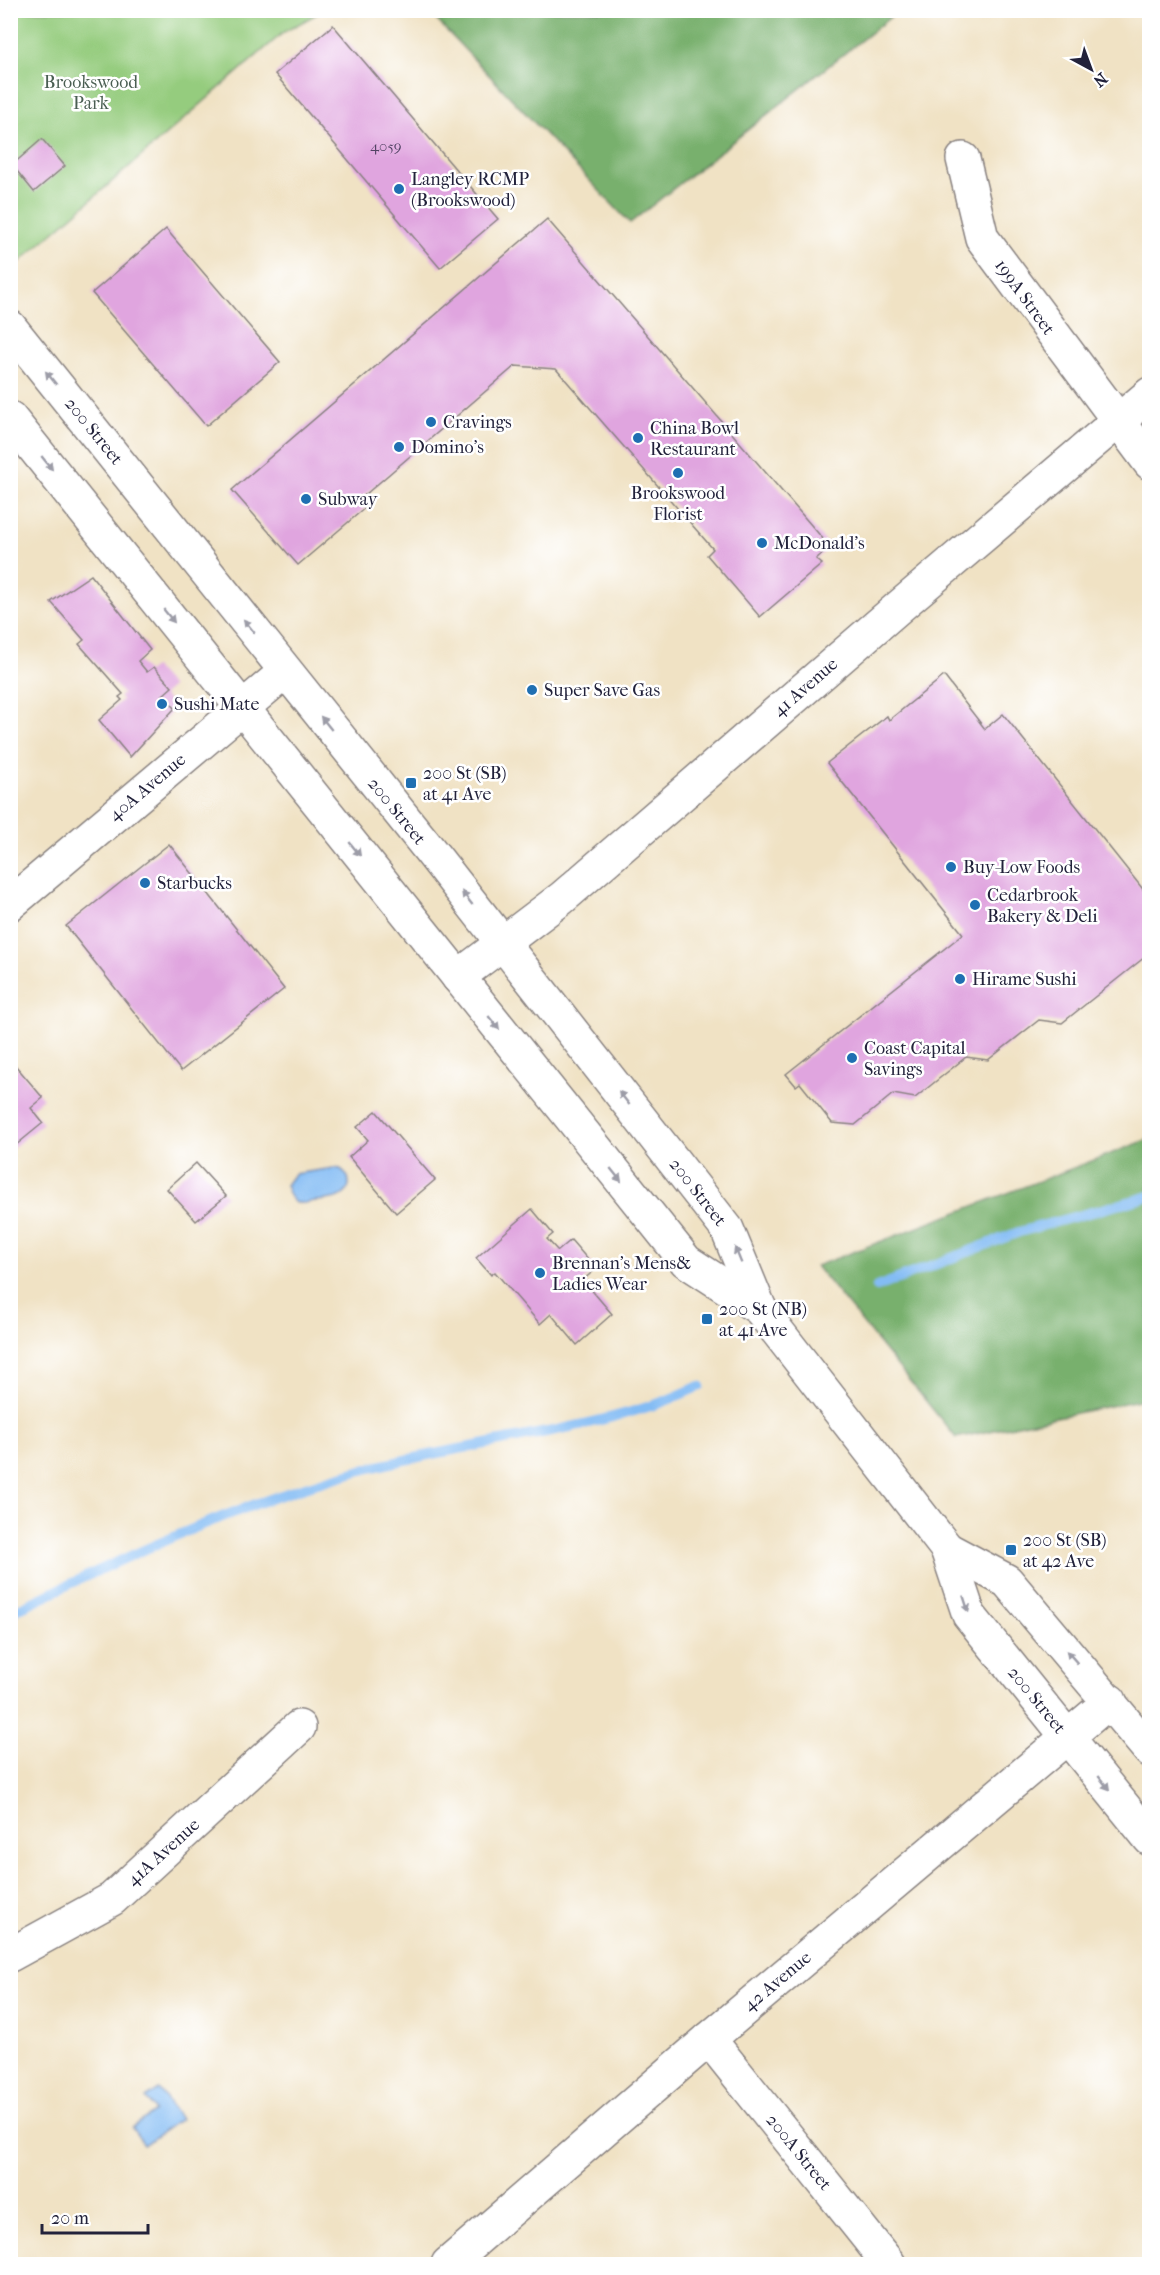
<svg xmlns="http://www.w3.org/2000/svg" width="1160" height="2275" viewBox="0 0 1160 2275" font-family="'IM FELL French Canon',serif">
  <rect width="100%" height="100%" fill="#fff"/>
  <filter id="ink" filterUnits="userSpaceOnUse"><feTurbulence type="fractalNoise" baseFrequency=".0167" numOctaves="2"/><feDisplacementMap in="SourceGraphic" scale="12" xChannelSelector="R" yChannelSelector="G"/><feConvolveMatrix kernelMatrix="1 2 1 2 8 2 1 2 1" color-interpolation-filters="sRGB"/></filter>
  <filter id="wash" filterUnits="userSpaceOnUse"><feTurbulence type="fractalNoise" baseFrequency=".008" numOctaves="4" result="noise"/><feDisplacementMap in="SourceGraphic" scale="24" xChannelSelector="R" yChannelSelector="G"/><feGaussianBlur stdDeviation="1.35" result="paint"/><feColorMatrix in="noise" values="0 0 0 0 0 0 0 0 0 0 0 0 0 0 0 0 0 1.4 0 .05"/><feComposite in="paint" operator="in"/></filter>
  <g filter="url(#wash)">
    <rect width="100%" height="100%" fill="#f0e2c4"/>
    <path fill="#95cc7e" stroke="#5c775c" stroke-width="1.5" d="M10,11H322L284,32L16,265L10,258Z"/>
    <g fill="#78b06d" stroke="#4d6954" stroke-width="1.5">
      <path d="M428,11H898L630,223Z"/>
      <path d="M1149,1139V1398L956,1438L816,1266Z"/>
    </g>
    <g fill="#83bcf4" stroke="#526f98" stroke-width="1.5">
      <path d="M334,1168L341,1169L348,1177C354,1199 330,1200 315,1201C309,1202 301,1205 295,1202C289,1199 287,1192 286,1185L294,1174Z"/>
      <path d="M159,2089L180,2119L144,2145L132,2128L155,2111L146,2098Z"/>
    </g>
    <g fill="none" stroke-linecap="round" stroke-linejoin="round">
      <g stroke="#83bcf4" stroke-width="10">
        <path d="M877,1287L1019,1232L1150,1196"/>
        <path d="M10,1613C122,1558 238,1504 358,1471C456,1445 558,1436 654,1405C670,1400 685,1392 700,1386"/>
      </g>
    </g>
    <g id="blocks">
      <g fill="#e0a5df">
        <path d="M333,25L498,219L440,268L275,74Z"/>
        <path d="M42,139L65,166L34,192L12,165Z"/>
        <path d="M547,219L830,547L816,559L822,564L760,617L707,555L713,549L556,369L515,366L359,500L366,507L298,565L232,490Z"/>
        <path d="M166,229L280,362L206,426L92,293Z"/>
        <path d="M91,575L150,650L138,661L147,672L154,667L172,687L163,695L175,708L130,757L99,720L122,700L119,697L123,694L79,644L84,640L51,602Z"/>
        <path d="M944,676L985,729L1003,714L1150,898V953L1062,1023L1039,1020L988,1060L966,1057L915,1098L893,1094L855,1125L832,1123L800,1083L796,1086L786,1074L963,934L827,763L887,716L889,720Z"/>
        <path d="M169,844L284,989L181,1071L66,926Z"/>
        <path d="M10,1059L43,1098L31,1108L43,1123L10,1150Z"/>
        <path d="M376,1111L435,1180L396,1213L349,1157L368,1140L357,1127Z"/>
        <path d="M196,1163L226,1196L196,1221L167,1189Z"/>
        <path d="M532,1209L553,1234L547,1239L558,1251L571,1240L596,1269L583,1280L612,1314L577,1345L551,1314L540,1324L495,1272L491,1275L476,1258Z"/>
      </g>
    </g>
  </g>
  <g filter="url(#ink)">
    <use href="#blocks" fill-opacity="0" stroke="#898280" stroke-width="1.5"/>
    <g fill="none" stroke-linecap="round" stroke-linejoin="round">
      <defs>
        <g id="street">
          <path d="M963,159L982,238L1150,463"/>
          <path d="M10,904L285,672"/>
          <path d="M458,977L562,898L899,607L1150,394"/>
          <path d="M10,1955L112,1899L299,1727"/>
          <path d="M709,2039L889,2264"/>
        </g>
        <g id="secondary">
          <path d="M10,327L428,848L727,1229L760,1309L947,1549L969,1615L1150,1839"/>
          <path d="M10,418L686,1261L760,1309"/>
          <path d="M947,1549L1007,1581L1150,1751"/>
          <path d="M448,2264L709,2039L1110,1701"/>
        </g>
      </defs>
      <use href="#street" stroke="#898280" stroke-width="36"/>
      <use href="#secondary" stroke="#898280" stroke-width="36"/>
      <use href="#street" stroke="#fff" stroke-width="33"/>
      <use href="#secondary" stroke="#fff" stroke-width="33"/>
    </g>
    <defs><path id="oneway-solid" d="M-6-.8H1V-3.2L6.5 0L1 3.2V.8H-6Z" transform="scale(1.5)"/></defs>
    <g fill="#9c9ca7">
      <use href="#oneway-solid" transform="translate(51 378) rotate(-129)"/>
      <use href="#oneway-solid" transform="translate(47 463) rotate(51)"/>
      <use href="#oneway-solid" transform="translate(169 616) rotate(51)"/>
      <use href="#oneway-solid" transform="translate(249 626) rotate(-129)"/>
      <use href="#oneway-solid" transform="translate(326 723) rotate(-129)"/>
      <use href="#oneway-solid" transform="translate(355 849) rotate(51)"/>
      <use href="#oneway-solid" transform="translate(467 898) rotate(-128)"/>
      <use href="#oneway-solid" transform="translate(494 1023) rotate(51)"/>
      <use href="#oneway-solid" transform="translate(624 1098) rotate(-128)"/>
      <use href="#oneway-solid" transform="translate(616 1175) rotate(51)"/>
      <use href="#oneway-solid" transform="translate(738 1255) rotate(-112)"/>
      <use href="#oneway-solid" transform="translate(966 1604) rotate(72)"/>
      <use href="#oneway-solid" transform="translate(1072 1657) rotate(-131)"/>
      <use href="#oneway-solid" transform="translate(1104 1783) rotate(51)"/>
    </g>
  </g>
  <g fill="#1f6fb2" stroke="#fff" stroke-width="2">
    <circle cx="399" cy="189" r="6"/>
    <circle cx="431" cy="422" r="6"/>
    <circle cx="638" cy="438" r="6"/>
    <circle cx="399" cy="447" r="6"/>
    <circle cx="678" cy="473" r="6"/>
    <circle cx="306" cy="499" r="6"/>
    <circle cx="762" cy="543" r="6"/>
    <circle cx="532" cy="690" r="6"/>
    <circle cx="162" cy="704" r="6"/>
    <rect x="405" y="777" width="12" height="12" rx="3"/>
    <circle cx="951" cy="867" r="6"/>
    <circle cx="145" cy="883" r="6"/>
    <circle cx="975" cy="905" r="6"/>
    <circle cx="960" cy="979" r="6"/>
    <circle cx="852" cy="1058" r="6"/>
    <circle cx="540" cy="1273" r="6"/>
    <rect x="701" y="1313" width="12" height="12" rx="3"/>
    <rect x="1005" y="1544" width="12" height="12" rx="3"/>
  </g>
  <g text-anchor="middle" stroke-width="5" stroke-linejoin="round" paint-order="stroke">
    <g font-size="15" fill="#524364">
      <text x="386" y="151">4059</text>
    </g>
    <g font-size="18" fill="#4a5e52" stroke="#fff">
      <text x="91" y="88">Brookswood<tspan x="91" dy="21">Park</tspan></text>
    </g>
    <g font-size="18" fill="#22223b" stroke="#fff" text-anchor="start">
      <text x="411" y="185">Langley RCMP<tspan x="411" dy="21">(Brookswood)</tspan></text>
      <text x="443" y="428">Cravings</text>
      <text x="650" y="434">China Bowl<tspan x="650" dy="21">Restaurant</tspan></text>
      <text x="411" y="453">Domino's</text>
      <text x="678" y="499" text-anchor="middle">Brookswood<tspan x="678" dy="21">Florist</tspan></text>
      <text x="318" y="505">Subway</text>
      <text x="774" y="549">McDonald's</text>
      <text x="544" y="696">Super Save Gas</text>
      <text x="174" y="710">Sushi Mate</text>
      <text x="423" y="779">200 St (SB)<tspan x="423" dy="21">at 41 Ave</tspan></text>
      <text x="963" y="873">Buy-Low Foods</text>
      <text x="157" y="889">Starbucks</text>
      <text x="987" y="901">Cedarbrook<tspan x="987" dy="21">Bakery &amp; Deli</tspan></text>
      <text x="972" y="985">Hirame Sushi</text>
      <text x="864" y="1054">Coast Capital<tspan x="864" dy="21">Savings</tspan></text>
      <text x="552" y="1269">Brennan's Mens&amp;<tspan x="552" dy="21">Ladies Wear</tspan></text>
      <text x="719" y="1315">200 St (NB)<tspan x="719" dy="21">at 41 Ave</tspan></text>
      <text x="1023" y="1546">200 St (SB)<tspan x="1023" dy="21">at 42 Ave</tspan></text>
    </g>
    <g font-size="18" fill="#22223b" stroke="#fff">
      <text transform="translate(1025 297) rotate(54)" y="6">199A Street</text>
      <text transform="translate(94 431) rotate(51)" y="6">200 Street</text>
      <text transform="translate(805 687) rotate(-41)" y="6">41 Avenue</text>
      <text transform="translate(147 787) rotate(-40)" y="6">40A Avenue</text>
      <text transform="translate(397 811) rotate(51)" y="6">200 Street</text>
      <text transform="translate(698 1192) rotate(52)" y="6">200 Street</text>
      <text transform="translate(1037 1700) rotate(51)" y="6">200 Street</text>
      <text transform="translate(163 1852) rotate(-42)" y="6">41A Avenue</text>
      <text transform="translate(777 1981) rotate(-40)" y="6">42 Avenue</text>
      <text transform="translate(799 2152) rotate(51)" y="6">200A Street</text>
    </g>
  </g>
  <rect width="1160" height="2275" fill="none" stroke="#fff" stroke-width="36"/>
  <g transform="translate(1091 69) rotate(139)" stroke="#ffffff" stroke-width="4.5" paint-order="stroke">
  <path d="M0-4.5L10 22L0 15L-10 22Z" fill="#22223b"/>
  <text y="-9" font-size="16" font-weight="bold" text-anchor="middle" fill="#22223b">N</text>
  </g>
  <path d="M42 2224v9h106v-9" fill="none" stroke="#22223b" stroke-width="3"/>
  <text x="51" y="2224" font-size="18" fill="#22223b" stroke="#ffffff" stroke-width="4.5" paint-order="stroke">20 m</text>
</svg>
